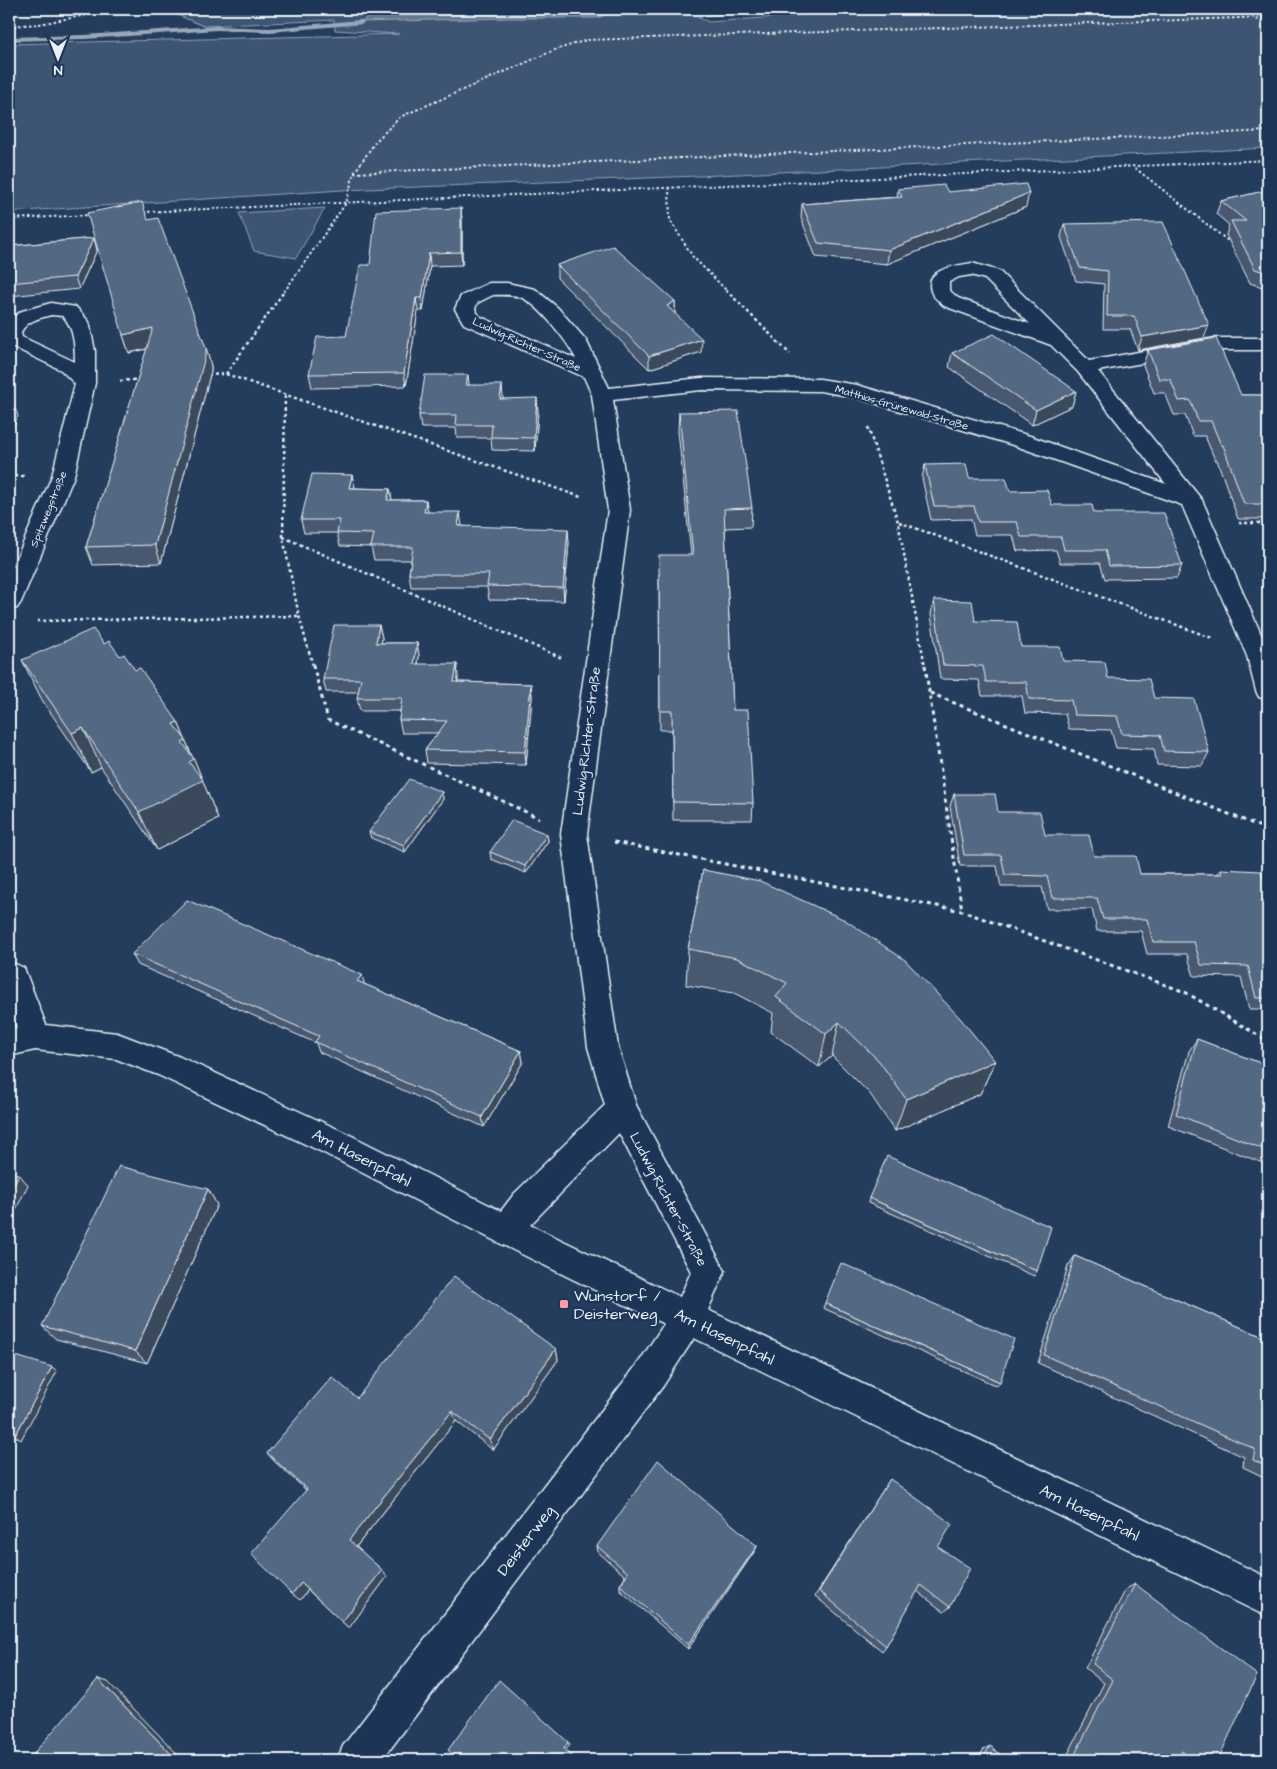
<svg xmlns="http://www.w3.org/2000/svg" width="1277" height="1769" viewBox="0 0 1277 1769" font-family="'Architects Daughter',sans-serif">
  <rect width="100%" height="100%" fill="#253d5d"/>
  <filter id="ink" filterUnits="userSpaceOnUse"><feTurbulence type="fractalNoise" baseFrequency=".02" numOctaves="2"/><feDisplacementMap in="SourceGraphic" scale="10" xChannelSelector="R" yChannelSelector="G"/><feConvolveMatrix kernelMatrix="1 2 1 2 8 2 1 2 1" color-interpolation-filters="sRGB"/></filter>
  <g filter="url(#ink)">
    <g fill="#3e5472" stroke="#93a2b5">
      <path d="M163,9H764L697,17L709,22L884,9H1258L1268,16V148L698,176L342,190L9,212V44L399,34L335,30L334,20L204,26Z"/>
      <path d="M325,208L296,258L254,251L239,213Z"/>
    </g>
    <path fill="#657890" stroke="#99a8ba" d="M382,9H621L597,18H508L360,22Z"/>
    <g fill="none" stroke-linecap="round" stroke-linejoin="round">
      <path fill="#99a8ba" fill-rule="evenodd" d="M360,20H363V24L270,32L217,30L85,39L9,41V37L85,35L217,26L270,28Z"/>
      <defs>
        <g id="street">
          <path d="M972,263L999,271L1089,361L1215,338H1268V350H1215L1098,371L1202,500L1268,650V700L1259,697L1256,691L1247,656L1182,505L1016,446L854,397L820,391L701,390L613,400L630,510L587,834L618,1047L636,1105L725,1271L708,1310L1268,1578V1617L694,1338L663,1386L382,1760H337L343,1746L639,1362L664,1324L495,1241L322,1152L158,1075L116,1059L35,1050L9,1056V1030L17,1028L9,1004V961L24,968L46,1025L117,1033L180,1057L344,1132L501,1211L514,1194L605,1105L588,1047L561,834L608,510L592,395L584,377L464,324L455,309L461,296L489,283H507L535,289L558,308L586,340L609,388L701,378L820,379L857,385L1030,436L1166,484L1078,372L1051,345L944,306C940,302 932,296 931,291C924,268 957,266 972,263ZM971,275L985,279L1030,324L958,298L949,290V282L959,277ZM493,295C502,295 512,294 520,297C538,303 568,342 576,359L479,316L475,309L477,303ZM619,1133L691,1272L680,1297L530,1225Z"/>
          <path d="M51,303L76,307L89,322L95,351V383L74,476L21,602L17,608L9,610V576L52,476L75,384L61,370L9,345V320L22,311ZM51,315L63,316C74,328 75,346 75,362L22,337L21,332C27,321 39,318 51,315Z"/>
        </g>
      </defs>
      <use href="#street" stroke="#e8f1f8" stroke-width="3"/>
      <g stroke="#e8f1f8" stroke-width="2" stroke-dasharray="2.5 2.5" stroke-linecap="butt">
        <path d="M1256,19L1268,25"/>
        <path d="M9,26L39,24L118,9"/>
        <path d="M1135,168L1232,244"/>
        <path d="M354,173L1268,131"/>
        <path d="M669,187L670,220L693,257L728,292"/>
        <path d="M143,212L1268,160"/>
        <path d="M9,219L91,215"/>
        <path d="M284,292L346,203L354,173L376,141L400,117L555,50L587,40L1268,17"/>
      </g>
      <g stroke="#e8f1f8" stroke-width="2.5" stroke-dasharray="3 3" stroke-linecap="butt">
        <path d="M726,290L790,354"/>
        <path d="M226,374L285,290"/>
        <path d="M208,375L226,374L581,497"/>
        <path d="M120,381L142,379"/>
        <path d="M285,396L283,537L299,616L313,666"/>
        <path d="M868,427L898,522L925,666"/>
        <path d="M9,476H24"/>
        <path d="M899,522L1212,638"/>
        <path d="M1239,523H1268"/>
        <path d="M283,537L562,658"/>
        <path d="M37,621L299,616"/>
      </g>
      <g stroke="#e8f1f8" stroke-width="3" stroke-dasharray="4 4" stroke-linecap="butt">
        <path d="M313,665L328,720L539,818"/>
        <path d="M925,665L962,911"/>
        <path d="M930,693L1268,830"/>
        <path d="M614,842L962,911L1185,992L1268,1041"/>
      </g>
      <use href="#street" fill="#1d3557" fill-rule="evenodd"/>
    </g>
    <g fill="#475970" stroke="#e8f1f8">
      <path d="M898,189L948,192L1026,207L887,264L816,257L801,218L802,204L897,197Z"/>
      <path d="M1268,190V289L1250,283L1226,235L1229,225L1216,214L1221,201Z"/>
      <path d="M461,208L462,221V265L430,266L423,311H418L406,386L312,388L309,374L346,336L370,265Z"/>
      <path d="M148,220L206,348L211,366V371L161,563L93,565L86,547L147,349L129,353L123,335Z"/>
      <path d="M1064,224L1204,338L1138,350L1130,329H1103L1104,284L1076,281L1061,237Z"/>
      <path d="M94,238L97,250L79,289L9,296V246Z"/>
      <path d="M557,265L675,301V314L701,352L649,369L557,278Z"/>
      <path d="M1148,350L1241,395H1268V519H1238L1217,460H1215L1205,436H1193L1185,415H1174L1165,393H1154L1143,365Z"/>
      <path d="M952,353L1076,391L1072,406L1032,425L949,367Z"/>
      <path d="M468,375L469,385L503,399L538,411L535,451L492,450L491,438H457L456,428H421L419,415Z"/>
      <path d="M679,412L752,508L751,527L725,528L733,710L753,803L752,820H673L672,730H660L659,574L691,555L678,431Z"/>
      <path d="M925,465L1010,491L1052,505L1094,513L1182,565L1177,578L1105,579L1100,563H1060L1056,550L1017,551L1013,535H975L971,519L931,520L922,478Z"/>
      <path d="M352,475L355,488L390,489L392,500H426L428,512L462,526L569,542L564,601L489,600L487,587H411L409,574L411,560H374L371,547L340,546L337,533H304L301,520Z"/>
      <path d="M934,600L1021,647L1063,661L1108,678L1154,698L1209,752L1202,766L1157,765L1154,749L1116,748L1111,730L1069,729L1065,714L1025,713L1022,696H982L979,680L940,679L931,614Z"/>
      <path d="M379,625L382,638L381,643H417L419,656L418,664L458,677V682L531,684L532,697L526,765L427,763L425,750L438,733H402L399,720L400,711H360L357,698L359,692H326L323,679Z"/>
      <path d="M104,644L120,656L135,670L178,722L192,756L194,759L218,819L157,850L101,767L91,772L42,700L22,660Z"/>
      <path d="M442,792L443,799L405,852L371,838L369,832Z"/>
      <path d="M954,794L998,812L1045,835L1140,874H1218L1220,869L1268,896V1009H1249L1241,977L1194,976L1187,954H1147L1141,931H1097L1092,909H1047L1042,887H1001L997,866H960L950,806Z"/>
      <path d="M547,834L548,841L526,873L491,859L490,852Z"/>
      <path d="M703,870L995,1061L980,1094L895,1131L870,1094L832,1056L819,1067L771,1032L773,1013L734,993L686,985L688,949Z"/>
      <path d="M132,954L364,984L521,1051L523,1062L484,1127L319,1052L316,1043L138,965Z"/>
      <path d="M1197,1039L1268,1066V1165L1168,1126L1189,1051Z"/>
      <path d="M208,1189L217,1205L147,1363L56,1339L42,1326Z"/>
      <path d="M869,1198L1037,1271L1034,1276L868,1203Z"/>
      <path d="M1075,1256L1268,1339V1479L1243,1467L1244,1457L1038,1363L1068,1266Z"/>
      <path d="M825,1303L1000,1382L997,1386L823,1308Z"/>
      <path d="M556,1349L558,1360L493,1450L456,1421L356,1547L382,1570L387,1577L349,1628L308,1590L300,1600L306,1490L275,1462L267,1453L357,1398Z"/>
      <path d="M890,1479L938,1547L950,1607L944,1612L917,1591L886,1646L882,1651L815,1596Z"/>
      <path d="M597,1546H757L754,1552L688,1649L620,1590V1585L625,1576L598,1552Z"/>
      <path d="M1135,1584L1218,1760H1180L1178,1759V1760H1065L1104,1683L1085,1668L1126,1589Z"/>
      <path d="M990,1746L1007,1760H977L984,1749Z"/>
    </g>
    <g fill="#3a485b" stroke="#e8f1f8">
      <path d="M1029,193L1026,207L887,264L889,250Z"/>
      <path d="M461,208L462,221V265L461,252Z"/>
      <path d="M94,238L97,250L79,289L75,277Z"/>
      <path d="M429,253L430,266L423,311L422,298Z"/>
      <path d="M416,298L418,311L406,386L404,373Z"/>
      <path d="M675,301V314L667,306Z"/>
      <path d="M1209,325L1204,338L1138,350L1142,337Z"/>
      <path d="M153,328L159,346L129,353L123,335Z"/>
      <path d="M702,339L701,352L649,369V356Z"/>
      <path d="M206,348L211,366V371L161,563L155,545Z"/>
      <path d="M502,385L503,398L500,399Z"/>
      <path d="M1076,391L1072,406L1032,425L1036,410Z"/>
      <path d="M11,398L18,416L9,436V402Z"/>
      <path d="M537,398L538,411L535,451L534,438Z"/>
      <path d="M352,475L355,488H349Z"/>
      <path d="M390,489L392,502L387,500Z"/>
      <path d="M426,500L428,513L424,512Z"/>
      <path d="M460,512L462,526H458Z"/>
      <path d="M568,529L569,542L564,601L563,588Z"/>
      <path d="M379,625L382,638L379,656L376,643Z"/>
      <path d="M417,643L419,656L416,677L414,664Z"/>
      <path d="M457,664L458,677L456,695L454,682Z"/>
      <path d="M531,684L532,697L526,765L525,752Z"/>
      <path d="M178,722L193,759H194L218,819L157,850L139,812L173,724Z"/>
      <path d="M83,728L101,767L91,772L72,733Z"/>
      <path d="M442,792L443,799L405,852L404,845Z"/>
      <path d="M547,834L548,841L526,873L525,866Z"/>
      <path d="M362,975L365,987L357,981Z"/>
      <path d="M839,1022L832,1056L819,1067L826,1034Z"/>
      <path d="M521,1051L523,1062L484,1127L482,1117Z"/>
      <path d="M995,1061L980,1094L895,1131L906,1099Z"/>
      <path d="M19,1174L28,1185L9,1224V1194Z"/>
      <path d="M208,1189L217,1205L147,1363L135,1351Z"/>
      <path d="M556,1349L558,1360L493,1450L490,1440Z"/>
      <path d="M52,1367L57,1371L21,1440L15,1436Z"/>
      <path d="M452,1411L456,1421L355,1548L349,1540Z"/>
      <path d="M757,1546L754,1552L688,1649V1645Z"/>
      <path d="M382,1570L387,1577L349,1628L342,1622Z"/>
      <path d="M301,1583L308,1590L300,1600L292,1594Z"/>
      <path d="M98,1679L108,1682L183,1760H177Z"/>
      <path d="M568,1742L570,1745L565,1751L564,1749Z"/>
    </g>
    <g fill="#536782" stroke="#e8f1f8">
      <path d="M1026,184L1029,193L889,250L818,243L802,204L902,197L898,189L944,185L948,192Z"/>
      <path d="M1268,190V273L1255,269L1231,221H1246L1221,201Z"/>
      <path d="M142,202L148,220L158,218L206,348V353L155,545L86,547L153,328L123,335L87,213Z"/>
      <path d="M461,208V252L429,253L422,298H416L404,373L309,374L317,337L346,336L360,265H370L376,211Z"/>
      <path d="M1163,222L1209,325L1142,337L1134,316H1107L1108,271L1080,268L1064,224Z"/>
      <path d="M94,238L75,277L9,283V246Z"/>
      <path d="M613,246L675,301L667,306L702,339L649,356L557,265Z"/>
      <path d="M994,334L1076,391L1036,410L952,353Z"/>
      <path d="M1216,338L1241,395H1268V504H1244L1223,445H1221L1211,421H1198L1190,400L1179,401L1170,379H1159L1148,350Z"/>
      <path d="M425,375H468L466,385H502L500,399L537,398L534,438L491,437L492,425H456L457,415H419Z"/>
      <path d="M738,411L752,508L724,509L733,710H748L753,803L673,802L672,711H660L659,555H693L679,412Z"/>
      <path d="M966,464L969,478H1006L1010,491L1047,490L1052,505H1092L1094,513H1164L1182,565L1109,566L1105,550H1064L1061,537H1021L1017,522H978L974,506H934L925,465Z"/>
      <path d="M312,474L352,475L349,488L390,489L387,500H426L424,512H460L458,526L568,529L563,588L487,586L489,574H409L413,547H371L374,534L337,533L340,520H301Z"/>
      <path d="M934,600L972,601L975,621L1017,622L1021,647H1060L1063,661L1105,662L1108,678L1149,679L1154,698L1194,699L1209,752L1164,751L1160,735L1122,734L1117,716L1074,715L1071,700L1029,699L1026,682H986L983,666L943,665Z"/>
      <path d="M334,625H379L376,643H417L414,664H457L454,682L531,684L525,752L425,750L447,721L399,720L402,698H357L361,679H323Z"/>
      <path d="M93,629L104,644L109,641L120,656L124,654L135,670L140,668L178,722L173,724L186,740L182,742L194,759L189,762L203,780L139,812L83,728L72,733L22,660Z"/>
      <path d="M409,779L442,792L404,845L369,832Z"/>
      <path d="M954,794H995L998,812H1040L1045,835H1089L1094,856H1136L1140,874H1222L1220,869L1261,871L1268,896V998H1256L1248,966L1201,965L1194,942H1153L1147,919H1103L1097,898H1052L1047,876L1005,875L1001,855H964Z"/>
      <path d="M512,820L547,834L525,866L490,852Z"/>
      <path d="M703,870L760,881L845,920L905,960L960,1018L995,1061L906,1099L879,1061L839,1022L826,1034L776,997L787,983L737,958L688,949Z"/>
      <path d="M187,900L362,975L357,981L521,1051L482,1117L315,1042L319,1036L132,954Z"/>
      <path d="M1197,1039L1268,1066V1151L1176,1114Z"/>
      <path d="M887,1156L1051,1227L1037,1271L869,1198Z"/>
      <path d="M119,1166L208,1189L135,1351L42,1326Z"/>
      <path d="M9,1172L19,1174L9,1194Z"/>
      <path d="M1075,1256L1268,1339V1467L1253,1460L1255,1449L1044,1355Z"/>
      <path d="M841,1263L1014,1339L1000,1382L825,1303Z"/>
      <path d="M454,1276L556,1349L490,1440L452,1411L349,1540L382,1570L342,1622L301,1583L292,1594L251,1554L307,1489L267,1453L332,1377L357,1398Z"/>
      <path d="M9,1354L52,1367L15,1436L9,1431Z"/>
      <path d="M658,1460L757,1546L688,1645L620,1585L628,1573L597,1546Z"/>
      <path d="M890,1479L952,1524L938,1547L970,1568L950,1607L921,1585L886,1646L819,1591Z"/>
      <path d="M1135,1584L1257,1675L1218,1760H1193L1182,1751L1178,1760H1072L1113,1680L1093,1664Z"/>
      <path d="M98,1679L177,1760H28Z"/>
      <path d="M499,1680L568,1742L564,1749L577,1760H459L448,1750Z"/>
      <path d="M990,1746L1007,1760H982Z"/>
    </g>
  </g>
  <rect fill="#ff9aa2" stroke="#1d3557" stroke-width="2" x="559" y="1299" width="10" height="10" rx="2.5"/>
  <g text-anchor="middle" stroke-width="4.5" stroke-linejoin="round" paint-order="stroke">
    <g font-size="11" fill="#e8f1f8" stroke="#1d3557">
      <text transform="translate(527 344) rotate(24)" y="4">Ludwig-Richter-Straße</text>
      <text transform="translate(902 407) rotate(16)" y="4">Matthias-Grünewald-Straße</text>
      <text transform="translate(48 509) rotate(-68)" y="4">Spitzwegstraße</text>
    </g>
    <g font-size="14" fill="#e8f1f8" stroke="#1d3557">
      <text transform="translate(586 741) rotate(-83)" y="5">Ludwig-Richter-Straße</text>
      <text transform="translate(669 1199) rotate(62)" y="5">Ludwig-Richter-Straße</text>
    </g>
    <g font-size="16" fill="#e8f1f8" stroke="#1d3557">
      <text transform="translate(362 1157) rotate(27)" y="6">Am Hasenpfahl</text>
      <text transform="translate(725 1336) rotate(26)" y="6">Am Hasenpfahl</text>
      <text transform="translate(1090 1512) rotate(26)" y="6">Am Hasenpfahl</text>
      <text transform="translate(525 1540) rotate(-53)" y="6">Deisterweg</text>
    </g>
    <g font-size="16" fill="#e8f1f8" stroke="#1d3557" text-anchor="start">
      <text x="574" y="1301">Wunstorf /<tspan x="574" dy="18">Deisterweg</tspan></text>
    </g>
  </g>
  <rect width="1277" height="1769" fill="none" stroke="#1d3557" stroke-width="30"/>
  <rect x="15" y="15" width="1247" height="1739" fill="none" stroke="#e8f1f8" stroke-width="2" filter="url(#ink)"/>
  <g transform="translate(58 58) rotate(180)" stroke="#1d3557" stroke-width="4" paint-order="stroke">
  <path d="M0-4L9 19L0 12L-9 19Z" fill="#e8f1f8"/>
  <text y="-8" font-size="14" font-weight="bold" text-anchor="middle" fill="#e8f1f8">N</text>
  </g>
</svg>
